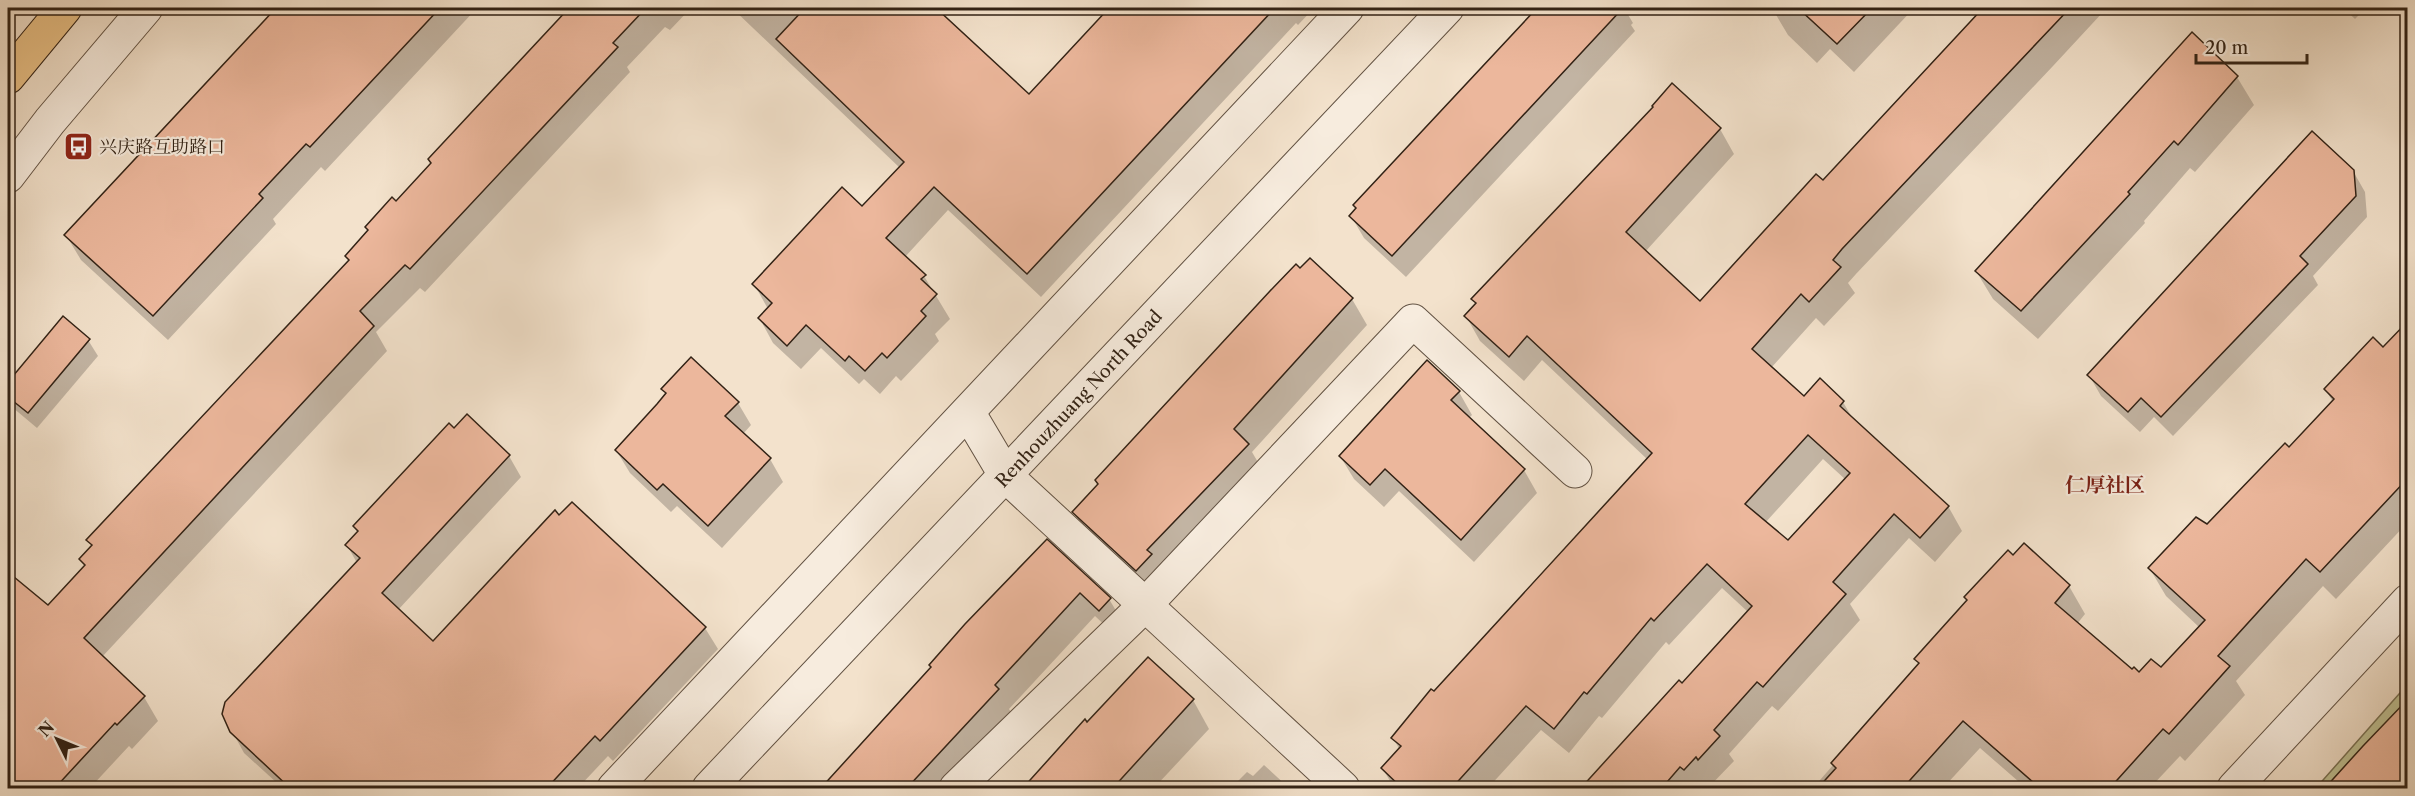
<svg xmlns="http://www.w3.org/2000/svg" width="2415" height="796" viewBox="0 0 2415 796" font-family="'Libre Caslon Text','Noto Serif SC',serif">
  <rect width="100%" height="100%" fill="#f3e2cc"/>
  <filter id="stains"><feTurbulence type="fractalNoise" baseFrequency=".00333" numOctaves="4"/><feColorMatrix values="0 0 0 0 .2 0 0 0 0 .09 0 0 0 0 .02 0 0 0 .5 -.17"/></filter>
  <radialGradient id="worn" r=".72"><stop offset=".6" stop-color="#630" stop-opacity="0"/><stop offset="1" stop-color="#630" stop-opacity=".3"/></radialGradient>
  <path fill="#c0c294" stroke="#797254" stroke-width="1.5" d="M2407,685V788H2316Z"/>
  <g fill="#0003" fill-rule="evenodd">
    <path d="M278,8H477L325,171L321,167L273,219L276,224L168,340L81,260L66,235Z"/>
    <path d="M571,8H691L670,30L665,27L627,67L630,72L425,292L420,288L376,332L387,351L102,657L144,697L158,721L132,749L129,746L90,788H8V572L48,607L85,567L80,559L92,546L88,540L350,261L347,256L433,163L430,159Z"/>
    <path d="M732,8H933L1029,96L1111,8H1314L1298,25L1296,23L1041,297L948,210L905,257L924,276L950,319L935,334L939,341L901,381L896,376L880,394L864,379L859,384L821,348L801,369L773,343L760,319L768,309L754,284L862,208L900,168Z"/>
    <path d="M1538,8H1624L1633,23L1631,25L1635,31L1406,277L1364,238L1351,216L1373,184Z"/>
    <path d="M1772,8H1914L1854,72L1830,49L1817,63L1788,35Z"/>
    <path d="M1985,8H2105L2104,11L2053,66L1856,274L1848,283L1855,293L1824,326L1816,318L1771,368L1804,398L1843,402L1854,421L1948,506L1962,531L1935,562L1909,538L1850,604L1860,620L1778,711L1772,706L1729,754L1734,761L1708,788H1597L1682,685L1748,612L1722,588L1669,645L1666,642L1602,718L1599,716L1569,753L1541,730L1488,788H1394L1383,769L1400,750L1393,738L1648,460L1542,360L1524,381L1480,341L1466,316L1476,305L1473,300L1720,129L1734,154L1645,252L1700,303L1823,182ZM1823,459L1846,480L1788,542L1765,523Z"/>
    <path d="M2343,8H2366L2355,19Z"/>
    <path d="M2192,34L2237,77L2254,105L2195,172L2190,168L2144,221L2145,223L2038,339L1993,299L1976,271Z"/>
    <path d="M2353,171L2365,192L2367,217L2313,276L2318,285L2173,436L2154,417L2140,432L2101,396L2089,375Z"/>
    <path d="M1352,299L1367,325L1252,452L1263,471L1152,596L1089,538L1074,512Z"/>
    <path d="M63,318L88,340L98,356L37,428L12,407L8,400V385Z"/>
    <path d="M2408,323V522L2336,599L2323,586L2236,681L2245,695L2185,761L2180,756L2150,788H2026L1980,748L1943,788H1813L1911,676L1920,665L1916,659L2069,586L2085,614L2077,624L2132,671L2139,674L2161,670L2200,628L2166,596L2150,569L2207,526L2289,449L2333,402L2325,389L2383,349Z"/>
    <path d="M663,389L738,403L751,425L743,434L770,459L783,482L722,548L677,506L671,512L630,473L616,450L667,395Z"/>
    <path d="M1459,392L1472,415L1468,419L1524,470L1537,493L1474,562L1399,491L1384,507L1354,479L1340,456Z"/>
    <path d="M509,456L521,477L398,610L433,643L705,628L718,649L613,761L608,756L578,788H272L277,783L244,753L232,731L357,563L347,545L358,533L354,527Z"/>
    <path d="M1047,541L1109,599L1124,624L1114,634L1095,616L1009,709L1012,714L943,788H822Z"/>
    <path d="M1193,700L1209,729L1154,788H1024L1088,724Z"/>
    <path d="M1264,765L1289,788H1231L1247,772L1253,776Z"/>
  </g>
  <g fill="#ecb79c" stroke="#322215" stroke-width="1.5" fill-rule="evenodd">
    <path d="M276,8H440L310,147L306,144L259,194L263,198L153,316L64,235Z"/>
    <path d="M569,8H646L613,43L618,47L410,269L405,265L360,311L374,326L84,638L145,696L117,725L115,723L54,789H8V572L48,605L85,565L79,559L92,545L86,540L349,260L345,256L368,230L365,227L392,197L396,201L431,163L428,159Z"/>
    <path d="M805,8H936L1029,94L1109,8H1275L1027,274L934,187L886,238L926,275L921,279L937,294L921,311L926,316L887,358L882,353L865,371L849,356L845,361L806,325L787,346L758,318L772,303L752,284L842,187L862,206L904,162L776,39Z"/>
    <path d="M1537,8H1623L1392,256L1349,216L1356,208L1353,205Z"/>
    <path d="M1798,8H1872L1837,44Z"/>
    <path d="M1983,8H2070L1842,249L1833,260L1841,267L1809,302L1801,294L1752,349L1804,396L1820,378L1844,401L1840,406L1949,506L1920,538L1894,514L1833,582L1846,594L1763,687L1757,682L1714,730L1720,736L1698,760L1696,757L1684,770L1680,767L1661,789H1580L1679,680L1682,683L1752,606L1707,564L1654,621L1651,618L1587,694L1584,692L1554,729L1526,706L1451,789H1403L1381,768L1401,746L1391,738L1431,689L1434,691L1652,453L1527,336L1509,357L1464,316L1476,303L1471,299L1653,107L1652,106L1672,83L1721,128L1626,232L1700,301L1816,174L1823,180ZM1808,435L1850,473L1788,540L1745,504Z"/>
    <path d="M2192,32L2238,76L2178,145L2174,141L2128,192L2130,194L2021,311L1975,271Z"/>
    <path d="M2312,131L2354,170L2356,196L2300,256L2308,264L2161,417L2141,398L2128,412L2087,375Z"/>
    <path d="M1310,258L1353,298L1234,429L1249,444L1147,550L1152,554L1136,571L1072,512L1098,484L1095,480L1270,291L1296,264L1300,268Z"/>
    <path d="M63,316L90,339L28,413L8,397V382Z"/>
    <path d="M2408,321V478L2320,572L2306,559L2218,656L2230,666L2169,734L2163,729L2109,789H2041L1963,721L1902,789H1817L1836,768L1831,763L1919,663L1914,659L1967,600L1964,597L2008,550L2013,555L2024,543L2070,585L2055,603L2132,669L2134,667L2139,672L2151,659L2161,667L2205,620L2148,568L2196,517L2207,524L2285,443L2289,447L2334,399L2324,389L2373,337L2383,347Z"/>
    <path d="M691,357L739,402L725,416L771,458L708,526L663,484L657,490L615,450L657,404L666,393L661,389Z"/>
    <path d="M1427,360L1460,391L1451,400L1525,469L1461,540L1385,469L1370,485L1339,456Z"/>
    <path d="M467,414L510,455L382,593L433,641L555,510L559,515L572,502L706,627L600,741L595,736L546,789H291L230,732L222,714L225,702L360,558L345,545L358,531L353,526L449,423L454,428Z"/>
    <path d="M1047,539L1111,598L1099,611L1080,593L995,685L999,689L906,789H820L931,667L929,665L965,624Z"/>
    <path d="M1148,657L1194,699L1112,789H1022L1085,719L1087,722Z"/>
    <path d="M2408,699V789H2324L2363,746Z"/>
  </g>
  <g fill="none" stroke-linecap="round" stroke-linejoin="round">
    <defs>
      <g id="minor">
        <path d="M8,176L50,121L146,8"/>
        <path d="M968,412L1006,476L1343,788"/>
        <path d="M614,788L1347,8"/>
        <path d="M709,788L1447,8"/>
        <path d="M956,788L1145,605L1413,321L1575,471"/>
        <path d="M2234,788L2408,601"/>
      </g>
      <path id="major" d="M8,77L65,8"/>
    </defs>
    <use href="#minor" stroke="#625243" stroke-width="35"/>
    <use href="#major" stroke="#322215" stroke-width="35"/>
    <use href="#minor" stroke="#f7ecde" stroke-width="33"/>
    <use href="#major" stroke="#eac186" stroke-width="33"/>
  </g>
  <defs>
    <symbol id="bus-square" viewBox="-11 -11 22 22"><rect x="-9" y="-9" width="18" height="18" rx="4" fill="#8f2418" stroke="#f7ecde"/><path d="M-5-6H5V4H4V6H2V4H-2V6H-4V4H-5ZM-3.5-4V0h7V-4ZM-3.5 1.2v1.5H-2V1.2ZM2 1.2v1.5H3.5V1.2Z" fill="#fff"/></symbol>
  </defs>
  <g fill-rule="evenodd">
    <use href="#bus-square" x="62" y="130" width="33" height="33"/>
  </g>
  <g text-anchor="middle" stroke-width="4.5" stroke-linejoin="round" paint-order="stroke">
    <g font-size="18" fill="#322215" stroke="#f7ecde" text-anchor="start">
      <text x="99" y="153">兴庆路互助路口</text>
    </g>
    <g font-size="18" fill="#322215" stroke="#f7ecde">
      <text transform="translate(1079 399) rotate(-47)" y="6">Renhouzhuang North Road</text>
    </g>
    <g font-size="20" font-weight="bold" fill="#7a1f14" stroke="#f7ecde">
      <text x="2105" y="492">仁厚社区</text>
    </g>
  </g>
  <rect width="2415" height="796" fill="none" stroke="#f3e2cc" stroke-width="30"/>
  <rect x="9" y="9" width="2397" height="778" fill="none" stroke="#322215" stroke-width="3"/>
  <rect x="15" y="15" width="2385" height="766" fill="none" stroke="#322215" stroke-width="1.5"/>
  <g transform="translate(57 739) rotate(313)" stroke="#f7ecde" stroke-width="4.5" paint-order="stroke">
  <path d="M0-4.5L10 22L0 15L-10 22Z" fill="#322215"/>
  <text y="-9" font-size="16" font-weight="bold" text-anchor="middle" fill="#322215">N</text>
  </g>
  <path d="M2196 54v9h111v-9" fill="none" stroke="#322215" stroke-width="3"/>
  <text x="2205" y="54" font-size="18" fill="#322215" stroke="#f7ecde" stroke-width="4.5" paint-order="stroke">20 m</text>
  <rect width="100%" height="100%" filter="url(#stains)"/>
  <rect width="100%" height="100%" fill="url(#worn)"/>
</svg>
